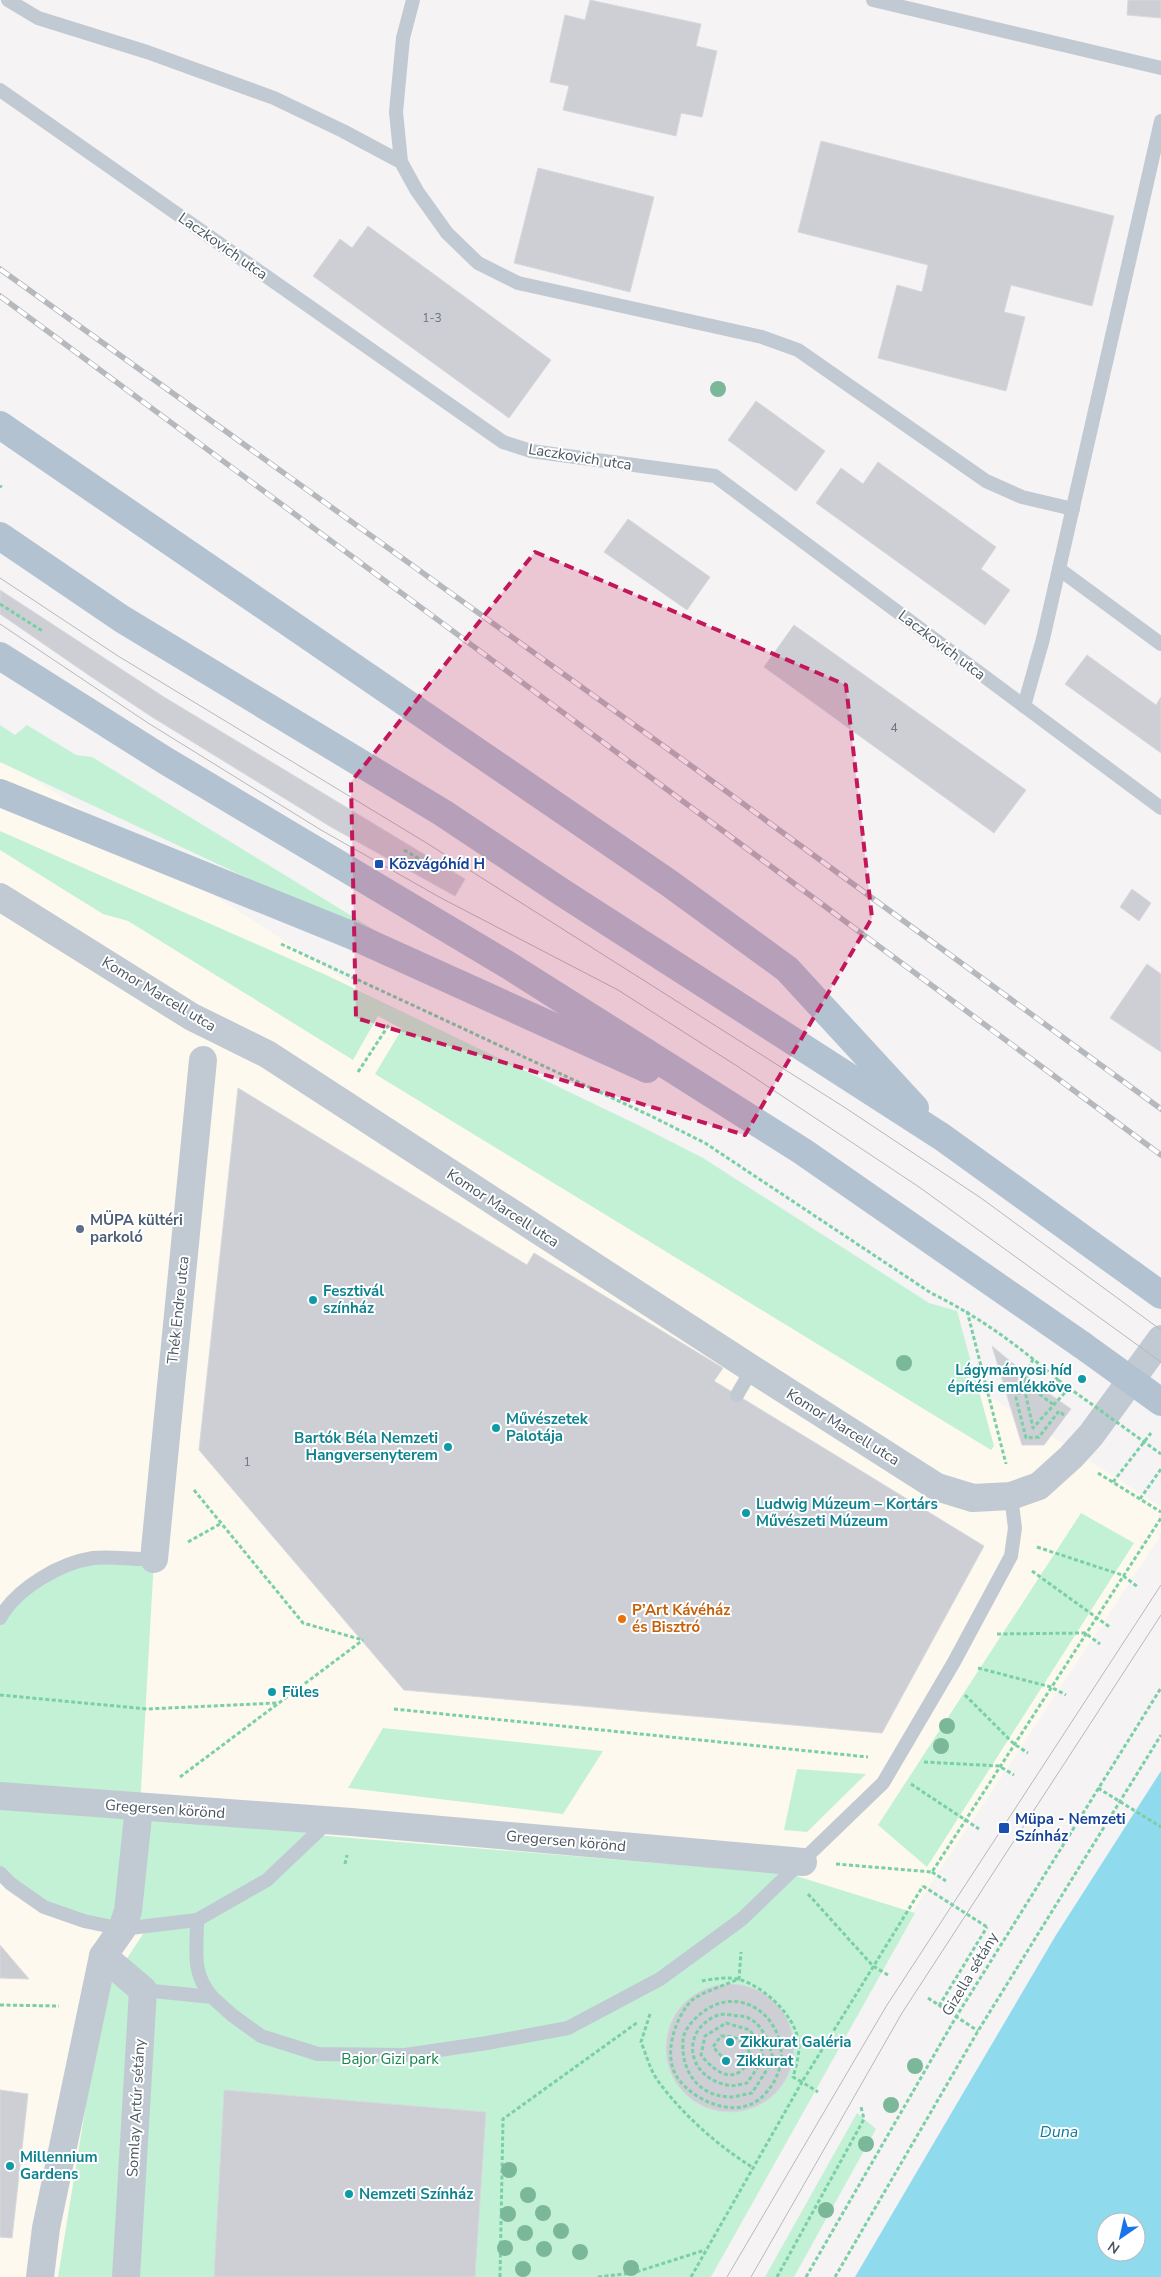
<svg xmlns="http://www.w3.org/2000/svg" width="1161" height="2277" viewBox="0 0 1161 2277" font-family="'Nunito Sans',sans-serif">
  <rect width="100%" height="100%" fill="#f5f3f3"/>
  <path fill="#fdf9ef" d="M0,757L1161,1507V1535L907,1920L703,2277H0Z"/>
  <g fill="#c3f1d5">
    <path d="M0,725L15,735L27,725L76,755L92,757L386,937L388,944L0,762Z"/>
    <path d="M0,831L324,974L642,1127L703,1158L929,1303L957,1311L994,1446L991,1450L375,1074L402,1029L378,1016L353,1060L128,921L103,914L0,850Z"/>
    <path d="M1081,1513L1134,1543L927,1867L878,1825Z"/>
    <path d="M93,1558L154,1559L140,1807L330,1820L315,1835L790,1874L915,1913L711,2277H58L104,1993L147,1928L44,1907L0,1873V1618L29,1585Z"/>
    <path d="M383,1728L603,1751L563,1814L348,1788Z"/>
    <path d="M797,1769L866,1774L807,1832L784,1830Z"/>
    <path d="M857,2113L876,2129L794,2277H765Z"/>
  </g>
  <path fill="#90daee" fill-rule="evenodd" d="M1161,1771V2277H855L1056,1935ZM1106,2222H1136V2252H1106Z"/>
  <g fill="#cdcfd5" stroke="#d7d9de">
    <path d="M590,0L701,24L696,46L717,51L702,117L681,113L676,136L563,110L569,86L550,82L565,15L585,20Z"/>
    <path d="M1128,0H1161V18L1127,15Z"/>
    <path d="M821,141L1114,216L1092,306L1011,285L1004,312L1025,317L1006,391L878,358L897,285L922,292L928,265L798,232Z"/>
    <path d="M538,168L654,197L630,292L514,263Z"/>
    <path d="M368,226L551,360L509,418L313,276L340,239L352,248Z"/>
    <path d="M756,401L825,451L796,491L728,440Z"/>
    <path d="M878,462L996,547L981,569L1010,590L985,625L816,503L841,468L863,484Z"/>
    <path d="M628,519L710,577L687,610L604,552Z"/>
    <path d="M0,590L164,697L465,879L455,896L331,827L152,717L93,678L0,614Z"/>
    <path d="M794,625L1026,790L994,833L764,667Z"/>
    <path d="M1087,655L1156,705L1161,697V753L1065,684Z"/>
    <path d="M1132,889L1151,903L1139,921L1120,907Z"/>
    <path d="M1147,964L1161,974V1052L1110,1018Z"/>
    <path d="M238,1088L527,1265L534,1253L723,1368L714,1381L984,1546L882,1733L404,1690L199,1450Z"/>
    <path d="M992,1346L1048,1393L1071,1409L1044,1445H1022Z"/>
    <path d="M0,1945L29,1979L0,1978Z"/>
    <circle cx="730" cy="2048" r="64"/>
    <path d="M0,2090L28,2094L12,2238L0,2237Z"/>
    <path d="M224,2090L486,2112L475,2277H214Z"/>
  </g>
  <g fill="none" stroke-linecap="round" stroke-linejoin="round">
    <g stroke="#7ad0a6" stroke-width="3" stroke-dasharray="4 2.5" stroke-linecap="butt">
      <path d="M0,486L2,487"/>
      <path d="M0,604L44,632"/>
      <path d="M404,850L435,868"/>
      <path d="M281,944L649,1115L705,1143L931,1293C978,1316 1019,1346 1058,1380"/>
      <path d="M358,1072L390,1023"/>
      <path d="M967,1311L1006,1464"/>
      <path d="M1033,1359L1023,1382L1054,1405"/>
      <path d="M1064,1415L1059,1411L1039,1437L1026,1438L1016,1398L1023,1382L1033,1428L1069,1388"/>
      <path d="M1098,1473L1161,1512"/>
      <path d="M1113,1482L1151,1433"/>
      <path d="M194,1490L303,1623L363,1640"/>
      <path d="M1140,1499L1161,1469"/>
      <path d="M188,1542L220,1524"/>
      <path d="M1037,1547L1122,1575L1138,1587"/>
      <path d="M1032,1571L1111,1628"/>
      <path d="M997,1634L1085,1633L1100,1644"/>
      <path d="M978,1668L1051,1687L1066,1695"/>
      <path d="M0,1695L147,1709L277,1703"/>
      <path d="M965,1695L1014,1744L1028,1753"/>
      <path d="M394,1709L868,1757"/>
      <path d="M924,1762L999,1766L1014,1775"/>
      <path d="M180,1777L363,1640"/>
      <path d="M911,1784L979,1829"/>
      <path d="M1098,1788L1161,1827"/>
      <path d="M345,1864L347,1855"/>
      <path d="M836,1864L932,1872L1161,1518"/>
      <path d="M932,1872L946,1881"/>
      <path d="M808,1894L873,1966L888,1975"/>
      <path d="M702,1981C712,1979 731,1976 741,1980C765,1988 793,2014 798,2039C801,2050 796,2067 793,2077L802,2082L923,1886"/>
      <path d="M928,1998L978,2031"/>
      <path d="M0,2005L59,2006"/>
      <path d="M939,2006L987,1927"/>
      <path d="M650,2014L641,2042C646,2054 650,2070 658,2081C683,2115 717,2145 752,2167"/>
      <path d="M726,2061L713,2047L721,2036C738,2036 744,2040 751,2056C738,2086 718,2076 701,2055L705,2036L726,2023L750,2030L763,2052L758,2067L747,2083C741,2084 733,2087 727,2085C687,2077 679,2031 718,2015C724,2013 734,2016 741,2016C761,2018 770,2043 773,2060L752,2093C745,2094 736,2097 730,2097C698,2096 681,2071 683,2041C683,2032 691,2022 698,2016C750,1969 813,2046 763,2096C739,2120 698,2103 680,2081C661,2059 674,2020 691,2001C700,1993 727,1984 739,1979L741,1952"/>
      <path d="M500,2277L503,2119L638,2022"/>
      <path d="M598,2277L633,2273L705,2250"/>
      <path d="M691,2277L802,2082L818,2092"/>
      <path d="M777,2277L864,2119L861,2107"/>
      <path d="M806,2277L956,2017L1161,1688"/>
      <path d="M835,2277L978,2031L1161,1735"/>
    </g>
    <g stroke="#c1cad2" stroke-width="14">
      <path d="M8,0L38,18L147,52L274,98L343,131L401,162L417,191L447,233L478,263L518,283L762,337L798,350L986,481L1022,497L1073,509"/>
      <path d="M873,0L1161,68"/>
      <path d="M0,90L503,442L531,451L715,476L1161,808"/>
      <path d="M401,162L396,112L403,38L413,0"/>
      <path d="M1059,569L1161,644"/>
      <path d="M1024,706L1043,639L1161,121"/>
      <path d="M737,1395L752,1369"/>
      <path d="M0,1618C17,1588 60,1563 93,1558C109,1556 128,1559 144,1559"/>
      <path d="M0,1873L11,1884L44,1907L84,1921L122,1929L197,1920L267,1880L329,1821"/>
      <path d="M197,1920C197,1952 191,1972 212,1997"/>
      <path d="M143,1990L212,1997L232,2015L261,2036L318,2054L405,2055L487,2043L568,2028L660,1979L742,1919L883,1783L954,1662L1011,1556L1015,1528L1011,1496"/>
    </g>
    <g stroke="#c1cad2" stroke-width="28">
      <path d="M0,897L192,1017L267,1054L752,1369L937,1487L973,1498L1011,1496L1039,1486L1071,1457L1091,1435L1161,1339"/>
      <path d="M154,1559L203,1060"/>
      <path d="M0,1796L351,1822L803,1862"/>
      <path d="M103,1956L143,1990L126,2277"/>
      <path d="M40,2277L46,2228L103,1956L122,1929L128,1911L139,1807"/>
    </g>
    <g stroke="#b3c2d1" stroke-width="28">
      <path d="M0,425L669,883L787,969L915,1108"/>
      <path d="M0,536L122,619L443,813L563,893L942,1137L1132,1274"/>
      <path d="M0,656L166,761L508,965L802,1151L1082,1345"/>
      <path d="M0,793L351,935L647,1069"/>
    </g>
    <g stroke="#b5b8bd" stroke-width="1">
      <path d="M0,578L118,656L425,842L844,1107L981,1198L1161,1330"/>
      <path d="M0,624L148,723L321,830L441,898L618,990L737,1066L919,1187L1161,1362"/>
      <path d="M727,2277L887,2005L1161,1585"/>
      <path d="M751,2277L902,2013L1161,1615"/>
    </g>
    <defs>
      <g id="rail">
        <path d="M0,269L697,770L1161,1109"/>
        <path d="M0,296L1161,1155"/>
      </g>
    </defs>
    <use href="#rail" stroke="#b5b8bd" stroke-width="5.5"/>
    <use href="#rail" stroke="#fff" stroke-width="4" stroke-dasharray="11" stroke-linecap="butt"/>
    <g stroke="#7ad0a6" stroke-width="3" stroke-dasharray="4 2.5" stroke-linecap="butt">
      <path d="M1058,1380L1161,1454"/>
      <path d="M923,1886L987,1927"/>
    </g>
    <g stroke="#b3c2d1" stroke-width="28">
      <path d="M1132,1274L1161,1295"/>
      <path d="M1082,1345L1161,1402"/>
    </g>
  </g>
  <g fill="#7bb799">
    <circle cx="718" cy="389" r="8"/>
    <circle cx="904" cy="1363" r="8"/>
    <circle cx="947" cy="1726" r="8"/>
    <circle cx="941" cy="1746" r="8"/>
    <circle cx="915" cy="2066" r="8"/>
    <circle cx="891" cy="2105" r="8"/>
    <circle cx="866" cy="2144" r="8"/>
    <circle cx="509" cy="2170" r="8"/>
    <circle cx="528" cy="2195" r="8"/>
    <circle cx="826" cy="2210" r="8"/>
    <circle cx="543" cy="2213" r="8"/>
    <circle cx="508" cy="2214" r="8"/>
    <circle cx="561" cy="2231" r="8"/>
    <circle cx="525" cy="2233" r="8"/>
    <circle cx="505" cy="2248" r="8"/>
    <circle cx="544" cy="2249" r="8"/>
    <circle cx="580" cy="2252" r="8"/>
    <circle cx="631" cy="2268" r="8"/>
    <circle cx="523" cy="2269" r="8"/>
  </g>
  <path fill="#c2185b" fill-opacity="0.2" stroke="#c2185b" stroke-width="4" stroke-dasharray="10 6" stroke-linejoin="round" d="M535,552L846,685L872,918L745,1135L356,1018L351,782Z"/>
  <g fill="#1a4fb4" stroke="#fff" stroke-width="2">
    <rect x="374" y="859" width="10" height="10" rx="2.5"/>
    <rect x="998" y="1822" width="12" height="12" rx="2.5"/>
  </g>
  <circle fill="#5c6f8a" stroke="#fff" stroke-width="2" cx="80" cy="1229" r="5"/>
  <g fill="#0f9aa8" stroke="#fff" stroke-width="2">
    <circle cx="313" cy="1300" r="5"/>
    <circle cx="1082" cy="1379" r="5"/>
    <circle cx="496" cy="1428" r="5"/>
    <circle cx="448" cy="1447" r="5"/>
    <circle cx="746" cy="1513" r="5"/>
    <circle cx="272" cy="1692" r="5"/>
    <circle cx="730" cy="2042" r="5"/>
    <circle cx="726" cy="2061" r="5"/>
    <circle cx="10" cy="2166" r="5"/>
    <circle cx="349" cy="2194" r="5"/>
  </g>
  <circle fill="#e8710a" stroke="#fff" stroke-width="2" cx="622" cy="1619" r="5"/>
  <g text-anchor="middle" stroke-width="4" stroke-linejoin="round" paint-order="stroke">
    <g font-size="12" fill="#6b747e">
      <text x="432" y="322">1-3</text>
      <text x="894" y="732">4</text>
      <text x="247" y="1466">1</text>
    </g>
    <g font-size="15" fill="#4a5661" stroke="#fff">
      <text transform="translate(223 246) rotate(35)" y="5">Laczkovich utca</text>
      <text transform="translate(580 457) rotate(9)" y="5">Laczkovich utca</text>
      <text transform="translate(942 645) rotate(37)" y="5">Laczkovich utca</text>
      <text transform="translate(159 994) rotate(31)" y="5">Komor Marcell utca</text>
      <text transform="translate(503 1208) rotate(33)" y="5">Komor Marcell utca</text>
      <text transform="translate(178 1310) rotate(-84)" y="5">Thék Endre utca</text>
      <text transform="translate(843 1427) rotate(32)" y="5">Komor Marcell utca</text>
      <text transform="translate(165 1809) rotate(4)" y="5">Gregersen körönd</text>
      <text transform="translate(566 1841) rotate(5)" y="5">Gregersen körönd</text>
      <text transform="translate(970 1974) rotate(-59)" y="5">Gizella sétány</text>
      <text transform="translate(136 2108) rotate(-87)" y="5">Somlay Artúr sétány</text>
    </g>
    <g font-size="15" font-weight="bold" fill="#164399" stroke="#fff" text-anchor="start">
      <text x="389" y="869">Közvágóhíd H</text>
      <text x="1015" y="1824">Müpa - Nemzeti<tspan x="1015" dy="17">Színház</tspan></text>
    </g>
    <g font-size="15" font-weight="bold" fill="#4e5e75" stroke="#fff" text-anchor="start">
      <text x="90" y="1225">MÜPA kültéri<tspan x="90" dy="17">parkoló</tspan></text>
    </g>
    <g font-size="15" font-weight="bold" fill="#0d838f" stroke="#fff" text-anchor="start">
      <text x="323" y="1296">Fesztivál<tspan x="323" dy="17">színház</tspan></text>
      <text x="1072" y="1375" text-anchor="end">Lágymányosi híd<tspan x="1072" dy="17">építési emlékköve</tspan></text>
      <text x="506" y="1424">Művészetek<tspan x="506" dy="17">Palotája</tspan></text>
      <text x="438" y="1443" text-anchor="end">Bartók Béla Nemzeti<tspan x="438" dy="17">Hangversenyterem</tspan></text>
      <text x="756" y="1509">Ludwig Múzeum – Kortárs<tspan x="756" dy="17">Művészeti Múzeum</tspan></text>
      <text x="282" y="1697">Füles</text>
      <text x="740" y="2047">Zikkurat Galéria</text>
      <text x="736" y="2066">Zikkurat</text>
      <text x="20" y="2162">Millennium<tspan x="20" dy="17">Gardens</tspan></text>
      <text x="359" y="2199">Nemzeti Színház</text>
    </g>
    <g font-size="15" font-weight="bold" fill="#c56008" stroke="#fff" text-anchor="start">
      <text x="632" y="1615">P’Art Kávéház<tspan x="632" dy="17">és Bisztró</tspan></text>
    </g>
    <g font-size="15" fill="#17864f" stroke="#fff">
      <text x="390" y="2064">Bajor Gizi park</text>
    </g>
    <g font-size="16" font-style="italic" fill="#0c7c9b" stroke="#fff">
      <text x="1059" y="2137">Duna</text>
    </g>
  </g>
  <g transform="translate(1121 2237) rotate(214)"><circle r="24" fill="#ffffff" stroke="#b7bbc0"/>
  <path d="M0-4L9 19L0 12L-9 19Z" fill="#1a73e8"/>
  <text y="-8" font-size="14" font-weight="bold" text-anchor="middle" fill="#4a5661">N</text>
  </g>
</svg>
